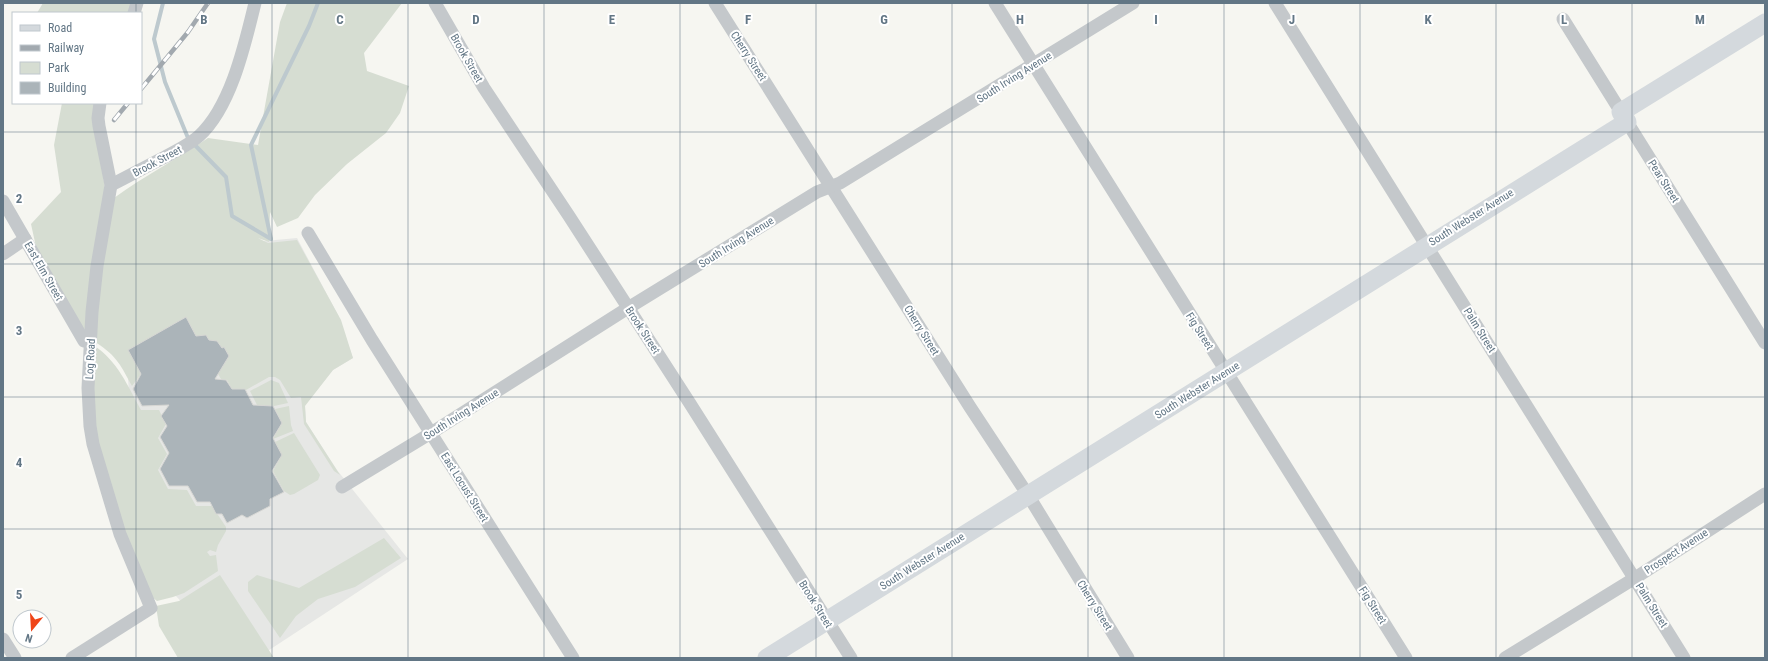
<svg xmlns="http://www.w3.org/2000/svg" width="1768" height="661" viewBox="0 0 1768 661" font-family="'Roboto Condensed',sans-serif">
  <rect width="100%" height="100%" fill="#f6f6f1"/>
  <path fill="#e6e7e5" d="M133,231L244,243L297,238L338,315L353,358L333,370L305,405L306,422L337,470L408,559L257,658H234L175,595L131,424L125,333Z"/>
  <g fill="#d6ddd2">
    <path d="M43,3H132L130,13H37Z"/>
    <path d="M287,3H402L364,53L367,71L409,86L400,113L386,133L347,164L315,195L298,218L277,227L270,212L269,242L258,238L268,243L297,240L341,320L353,358L333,370L305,406L306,422L340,475L334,471L304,424L301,397L291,398L280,380L275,377H269L246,390L232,389L227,380L221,379L218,374L227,353L224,347L222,348L217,341L209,340L196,336L186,317L129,350L141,374L132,386C119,362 116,355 92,340L97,283L114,198C144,176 177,159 208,138L258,145L280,22Z"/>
    <path d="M62,103H95L104,182V206L87,335L38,256L31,224L61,192L54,145Z"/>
    <path d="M93,345C118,361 127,385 141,410H159L166,424L158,438L167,454L158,470L168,489L187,490L196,506H212L226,527V531L218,545L216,552L210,550L207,552L210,556L216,555L218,571L184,593L173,597L157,601L146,592L95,444Z"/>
    <path d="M271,380L279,383L288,403L274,406L257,405L250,391Z"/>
    <path d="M289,406L291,425L293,431L273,439L282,423L275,409Z"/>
    <path d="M294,433L320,475L318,480L294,494L290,495L284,491L273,471L282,455L275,442Z"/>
    <path d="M384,538L401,558L355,587L318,599L296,616L280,638L248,591V582L257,575L299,588Z"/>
    <path d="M220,575L274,658H178L159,626L156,606L179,601Z"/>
  </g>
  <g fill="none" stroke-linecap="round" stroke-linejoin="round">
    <g stroke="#bdc9ce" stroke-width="4">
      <path d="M163,3L154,39L165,82L188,138L226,177L232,216L271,239"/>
      <path d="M271,239L251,145L309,26L318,3"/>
    </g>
  </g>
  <path fill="#abb4b9" stroke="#d7d7d4" d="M186,317L196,336L206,335L209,340L217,341L222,348L224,347L229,356L215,379L226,380L232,389H245L253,405L273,406L282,423L273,438L282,455L272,471L284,492L270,499V506L247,518L242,515L227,523L222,514H216L210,502H197L188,486H169L160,469L169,453L160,437L167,426L161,416L169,405L142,406L133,389L141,374L128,350Z"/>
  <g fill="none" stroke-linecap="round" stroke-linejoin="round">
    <g stroke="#c4c8cb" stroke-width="13">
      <path d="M435,3L484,88L569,216L689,402L851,658"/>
      <path d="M715,3L970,407L1028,495L1128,658"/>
      <path d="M995,3L1406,658"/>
      <path d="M1275,3L1684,658"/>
      <path d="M134,13L137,3"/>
      <path d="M1563,19L1621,112"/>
      <path d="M1627,122L1765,343"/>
      <path d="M111,185C129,176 147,166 165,157C177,150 189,145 199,136C231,107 245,44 255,3"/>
      <path d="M3,201L84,341"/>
      <path d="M308,233L372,340L573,658"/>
      <path d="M3,254L25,239"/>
      <path d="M342,487L431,433L628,308L817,192L840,183L1133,3"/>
      <path d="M3,639L15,658"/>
      <path d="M72,658L151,608L120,534L93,444L90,426L88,388L92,312L97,266L111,185L99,126L98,118L100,103"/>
      <path d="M1505,658L1635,578L1765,494"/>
    </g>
    <path stroke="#d4d9dd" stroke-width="19" d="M767,658L1627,122L1621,112L1765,23"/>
    <defs>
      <g id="rail">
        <path d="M141,89L188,32L208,3"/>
        <path d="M114,120L128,103"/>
      </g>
    </defs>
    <use href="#rail" stroke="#a2a9af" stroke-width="4.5"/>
    <use href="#rail" stroke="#fff" stroke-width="3" stroke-dasharray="9" stroke-linecap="butt"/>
  </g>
  <path fill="none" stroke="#627685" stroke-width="1" stroke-opacity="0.55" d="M136,3V13M272,3V658M408,3V658M544,3V658M680,3V658M816,3V658M952,3V658M1088,3V658M1224,3V658M1360,3V658M1496,3V658M1632,3V658M136,103V658M3,132H1765M3,264H1765M3,397H1765M3,529H1765"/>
  <g text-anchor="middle" stroke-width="4" stroke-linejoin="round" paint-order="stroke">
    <g font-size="11" fill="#627685" stroke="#fff">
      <text transform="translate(749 56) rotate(57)" y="4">Cherry Street</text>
      <text transform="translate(467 58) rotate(60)" y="4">Brook Street</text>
      <text transform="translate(1014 77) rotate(-32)" y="4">South Irving Avenue</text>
      <text transform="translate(157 161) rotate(-28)" y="4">Brook Street</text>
      <text transform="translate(1664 181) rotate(58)" y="4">Pear Street</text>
      <text transform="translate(1471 217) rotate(-32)" y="4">South Webster Avenue</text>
      <text transform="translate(736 242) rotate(-32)" y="4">South Irving Avenue</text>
      <text transform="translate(44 271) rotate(60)" y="4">East Elm Street</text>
      <text transform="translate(643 330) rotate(57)" y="4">Brook Street</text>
      <text transform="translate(922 330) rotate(58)" y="4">Cherry Street</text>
      <text transform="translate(1480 330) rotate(58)" y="4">Palm Street</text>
      <text transform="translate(1200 331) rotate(58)" y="4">Fig Street</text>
      <text transform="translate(90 359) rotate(-87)" y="4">Log Road</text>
      <text transform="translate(1197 390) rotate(-32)" y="4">South Webster Avenue</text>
      <text transform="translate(461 414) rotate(-32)" y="4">South Irving Avenue</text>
      <text transform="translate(465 487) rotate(58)" y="4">East Locust Street</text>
      <text transform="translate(1676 551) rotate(-33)" y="4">Prospect Avenue</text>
      <text transform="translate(922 561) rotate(-32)" y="4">South Webster Avenue</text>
      <text transform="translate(816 604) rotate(58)" y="4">Brook Street</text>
      <text transform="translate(1095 605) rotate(58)" y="4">Cherry Street</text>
      <text transform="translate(1373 605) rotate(58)" y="4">Fig Street</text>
      <text transform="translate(1652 605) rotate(58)" y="4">Palm Street</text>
    </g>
  </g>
  <g font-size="13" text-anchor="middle" font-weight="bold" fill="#627685" stroke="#fff" stroke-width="4" stroke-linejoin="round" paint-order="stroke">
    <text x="204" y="24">B</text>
    <text x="340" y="24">C</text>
    <text x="476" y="24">D</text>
    <text x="612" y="24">E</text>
    <text x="748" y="24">F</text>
    <text x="884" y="24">G</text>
    <text x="1020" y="24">H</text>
    <text x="1156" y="24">I</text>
    <text x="1292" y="24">J</text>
    <text x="1428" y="24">K</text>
    <text x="1564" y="24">L</text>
    <text x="1700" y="24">M</text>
    <text x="19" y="203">2</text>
    <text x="19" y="335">3</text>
    <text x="19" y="467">4</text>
    <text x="19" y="599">5</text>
  </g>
  <rect width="1768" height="661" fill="none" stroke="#627685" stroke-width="8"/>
  <rect x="12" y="12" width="130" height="92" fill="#ffffff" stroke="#c0c8ce"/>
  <rect x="20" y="25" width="20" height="6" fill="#d4d9dd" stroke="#c0c8ce"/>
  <text x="48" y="32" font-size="12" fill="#627685">Road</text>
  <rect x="20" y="45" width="20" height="6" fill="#a2a9af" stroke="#c0c8ce"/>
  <text x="48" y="52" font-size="12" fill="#627685">Railway</text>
  <rect x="20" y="62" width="20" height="12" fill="#d6ddd2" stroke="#c0c8ce"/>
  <text x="48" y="72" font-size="12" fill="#627685">Park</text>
  <rect x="20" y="82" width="20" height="12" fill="#abb4b9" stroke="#c0c8ce"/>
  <text x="48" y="92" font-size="12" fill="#627685">Building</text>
  <g transform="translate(32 629) rotate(198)"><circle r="19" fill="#ffffff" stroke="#c0c8ce"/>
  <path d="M0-3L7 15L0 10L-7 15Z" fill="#ef4518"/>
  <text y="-6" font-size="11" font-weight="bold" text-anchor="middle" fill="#627685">N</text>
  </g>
</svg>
